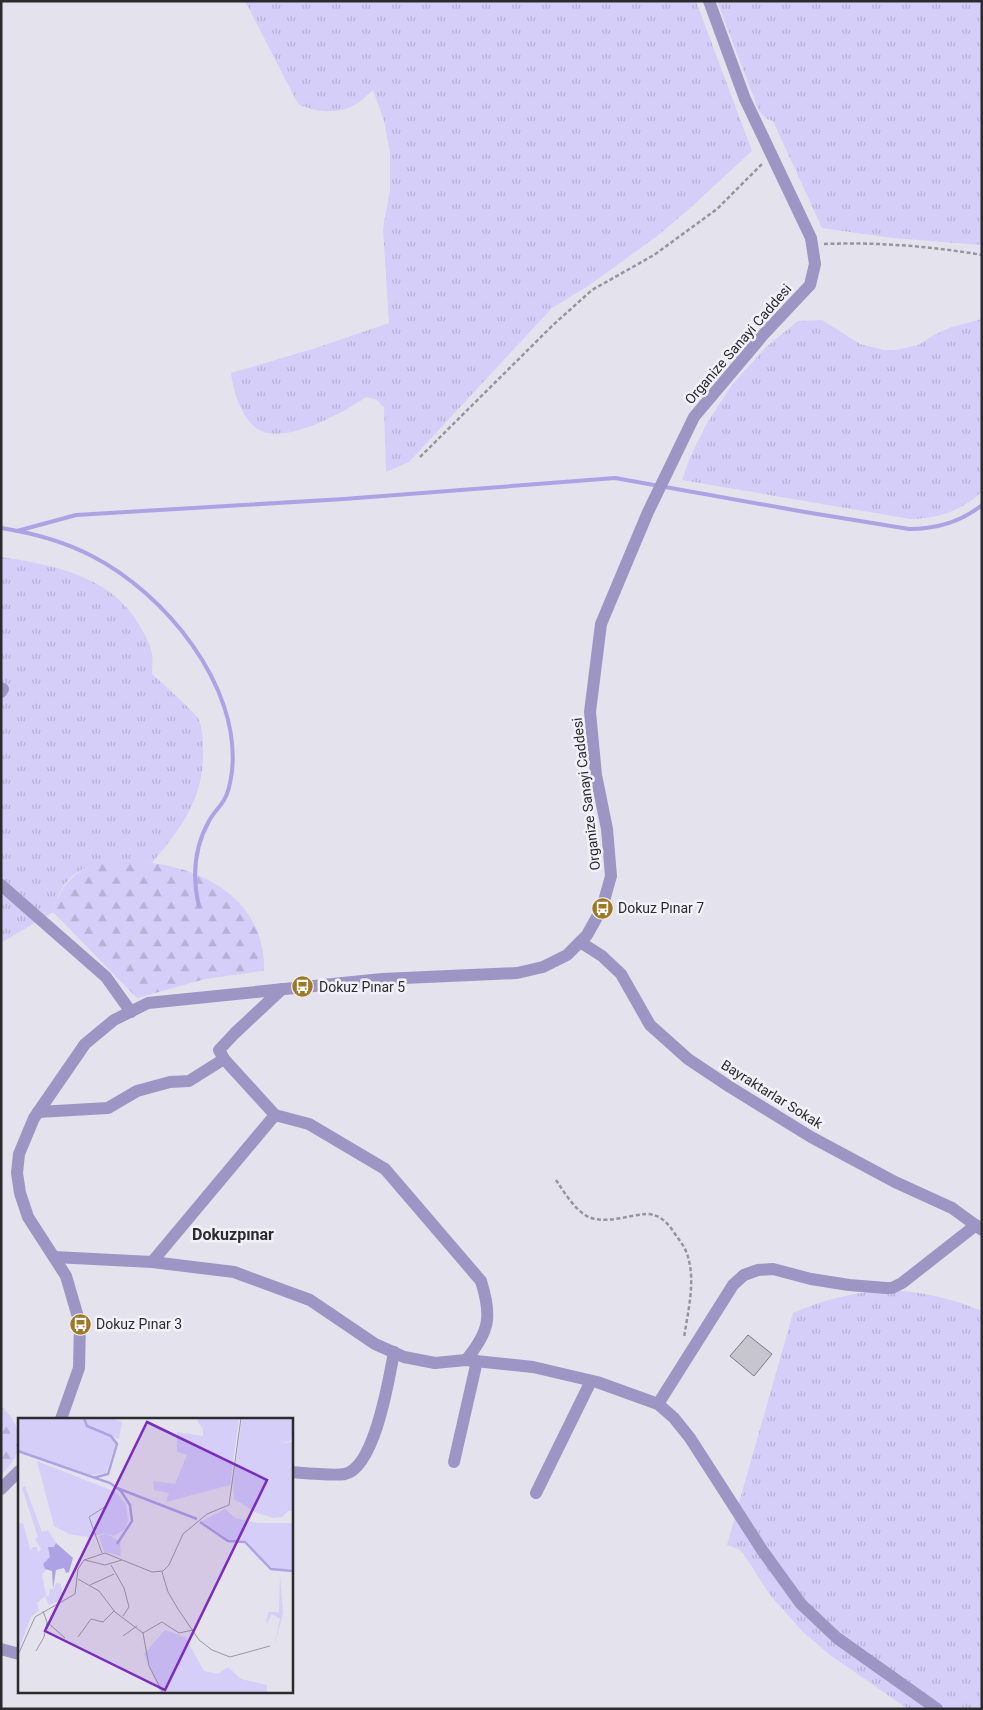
<svg xmlns="http://www.w3.org/2000/svg" width="983" height="1710" viewBox="0 0 983 1710" font-family="Roboto,sans-serif">
  <defs>
    <pattern id="grass-tufts" width="24" height="20" patternUnits="userSpaceOnUse" patternTransform="scale(1.25)"><rect width="24" height="20" fill="#d4cef8"/><path d="M3 7l-1-3M5 7V3M7 7l1-3M15 17l-1-3M17 17v-4M19 17l1-3" fill="none" stroke="#b6b1d5"/></pattern>
    <pattern id="forest-firs" width="22" height="20" patternUnits="userSpaceOnUse" patternTransform="scale(1.25)"><rect width="22" height="20" fill="#d4cef8"/><path d="M5 1l3.5 6h-7zM16 11l3.5 6h-7z" fill="#b6b1d5"/></pattern>
  </defs>
  <rect width="100%" height="100%" fill="#e4e3ed"/>
  <g fill="url(#grass-tufts)">
    <path d="M245,1H696L752,151L689,209L656,237L588,286L552,308L409,462L386,472L384,408L377,400L366,397C345,412 285,445 259,430C242,420 233,391 231,373L316,348L389,323L383,229L390,189V153L384,121L373,90C368,94 364,99 358,103C339,115 317,113 298,104Z"/>
    <path d="M717,1H982V245L892,238L822,228L773,121L767,119L759,111Z"/>
    <path d="M982,319V492C961,511 937,519 910,519L682,480L689,460L707,423L732,385L766,347L798,321L822,320L860,344L884,350H896L918,345L936,334L952,327Z"/>
    <path d="M1,557C54,565 112,576 140,626C145,635 151,645 152,655C153,661 152,668 152,674C161,682 196,713 199,720C203,730 203,744 203,754C203,801 180,829 152,863C107,860 65,859 53,912L1,943Z"/>
    <path d="M890,1290C922,1292 952,1298 982,1311V1709H908L830,1655L803,1632L770,1595L743,1553L738,1549L727,1545L793,1313C825,1299 855,1292 890,1290Z"/>
  </g>
  <g fill="url(#forest-firs)">
    <path d="M110,861C124,862 138,861 152,863C212,871 266,905 264,971L205,979L137,998L53,912C60,883 80,865 110,861Z"/>
    <path d="M1,1406C26,1430 25,1451 1,1475Z"/>
  </g>
  <g fill="none" stroke-linecap="round" stroke-linejoin="round">
    <g stroke="#ada3e4" stroke-width="4">
      <path d="M1,528C33,533 63,541 92,556C164,593 241,685 232,771C231,779 229,792 224,800C220,807 213,813 209,821C194,848 192,877 199,906"/>
      <path d="M17,531L76,515L344,499L615,478L805,512L909,529C936,529 961,522 982,505"/>
    </g>
  </g>
  <path fill="#c7c6cf" stroke="#7a7981" d="M748,1335L772,1354L754,1376L730,1356Z"/>
  <g fill="none" stroke-linecap="round" stroke-linejoin="round">
    <g stroke="#96959c" stroke-width="2.5" stroke-dasharray="4 2.5" stroke-linecap="butt">
      <path d="M824,244C876,242 930,246 982,255"/>
      <path d="M420,457L553,325L592,290L654,255L717,209L763,163"/>
      <path d="M556,1180C564,1192 573,1207 585,1215C602,1226 628,1215 646,1214C659,1214 667,1222 673,1231C677,1237 681,1242 684,1247C698,1274 688,1310 684,1338"/>
    </g>
    <g stroke="#9d96c5" stroke-width="12">
      <path d="M1,692L3,689"/>
      <path d="M1,885L106,977L131,1012"/>
      <path d="M580,942L602,956L621,974L650,1025L688,1059L730,1087L811,1137L895,1182L952,1208L982,1230"/>
      <path d="M282,989L235,1033L219,1050L224,1059L275,1115L309,1124L385,1169L481,1281C492,1316 490,1331 466,1360"/>
      <path d="M38,1112L108,1108L137,1091L170,1082L189,1081L224,1059"/>
      <path d="M54,1257L152,1262L234,1272L310,1300L375,1344L404,1357L435,1363L466,1360L533,1367L597,1382L658,1404L674,1418L690,1438L762,1550L801,1604L837,1638L937,1709"/>
      <path d="M152,1262L275,1115"/>
      <path d="M658,1404L733,1285L744,1275L758,1270L773,1269L811,1279L849,1285L886,1288H892L902,1283L976,1225"/>
      <path d="M454,1462L477,1361"/>
      <path d="M291,1472C304,1473 335,1476 345,1474C375,1467 389,1379 394,1352"/>
      <path d="M536,1493L591,1381"/>
      <path d="M1,1649L19,1654"/>
    </g>
    <g stroke="#9d96c5" stroke-width="12">
      <path d="M61,1419L79,1368L80,1324L66,1276L28,1217L20,1193L17,1173L19,1154L34,1118L85,1044L114,1020L148,1003L382,979L517,973L543,967L567,955L587,935L602,908L611,876L607,829L596,775L590,712L601,624L648,512L694,417L763,335L810,285L815,264L811,238L745,99L709,1"/>
      <path d="M1,1489L19,1471"/>
    </g>
  </g>
  <defs>
    <symbol id="bus-disc" viewBox="-11 -11 22 22"><circle r="9.5" fill="#9f7725" stroke="#f2f1fa"/><path d="M-5-6H5V4H4V6H2V4H-2V6H-4V4H-5ZM-3.5-4V0h7V-4ZM-3.5 1.2v1.5H-2V1.2ZM2 1.2v1.5H3.5V1.2Z" fill="#fff"/></symbol>
  </defs>
  <g fill-rule="evenodd">
    <use href="#bus-disc" x="590" y="896" width="25" height="25"/>
    <use href="#bus-disc" x="290" y="974" width="25" height="25"/>
    <use href="#bus-disc" x="68" y="1312" width="25" height="25"/>
  </g>
  <g text-anchor="middle" stroke-width="5" stroke-linejoin="round" paint-order="stroke">
    <g font-size="14" fill="#2b2b2e" stroke="#f2f1fa">
      <text transform="translate(738 344) rotate(-49)" y="5">Organize Sanayi Caddesi</text>
      <text transform="translate(586 794) rotate(-97)" y="5">Organize Sanayi Caddesi</text>
      <text transform="translate(772 1094) rotate(32)" y="5">Bayraktarlar Sokak</text>
    </g>
    <g font-size="14" fill="#2b2b2e" stroke="#f2f1fa" text-anchor="start">
      <text x="618" y="913">Dokuz Pınar 7</text>
      <text x="319" y="992">Dokuz Pınar 5</text>
      <text x="96" y="1329">Dokuz Pınar 3</text>
    </g>
    <g font-size="16" font-weight="bold" fill="#2b2b2e" stroke="#f2f1fa">
      <text x="233" y="1240">Dokuzpınar</text>
    </g>
  </g>
  <g transform="translate(18 1418)">
    <rect width="275" height="275" fill="#e4e3ed"/>
    <path d="M0,0H65L68,9L89,17L98,24L88,55L72,57L0,32ZM67,0H92L104,4L101,21L71,9ZM182,0H221L212,67L148,84L151,75L136,72L135,63L157,66L169,37L159,34V14L185,18V11L179,3ZM224,0H275V18L272,23L262,25L275,24V93H270L264,99L256,100L239,95L216,81L215,63ZM19,43L98,74L108,86L110,103L107,111L96,118L87,115L70,119L51,116L36,108ZM7,68L24,114L30,112L38,125L31,142L25,146L28,152L24,156L28,177L19,185L21,192L13,199L0,234V106L5,105L13,134L14,129H19L20,135L23,131L17,121L20,119L4,70ZM207,91L217,100L240,105H275V152L254,150L228,123L210,122L184,103ZM262,156L265,195L256,230L262,201L254,196L249,205L248,202L251,194H261ZM147,212L167,219L186,253L200,256L210,249L223,261L249,267V275H142L126,236Z" fill="#d4cef8"/>
    <path d="M88,115L102,124L103,138L86,134L81,118ZM38,165L43,166L45,181L31,187L27,178H31L32,171H36Z" fill="#d4cef8"/>
    <path d="M38,125L55,140L51,154L48,155L46,150L38,152L35,171L34,153L27,151L25,146L32,139L30,129H36Z" fill="#ada3e4"/>
    <path fill="none" stroke="#ada3e4" stroke-width="2.5" d="M66,0L69,8L93,18L99,26L90,56L75,60M0,33L92,65L103,73L112,87L114,103L99,126M99,70L179,101M182,104L210,123L227,124L253,151L275,153"/>
    <path fill="none" stroke="#9a99a1" stroke-width="1" d="M84,135L71,99L88,88M67,142L87,147L104,142M93,147L106,170L111,189L105,198M144,154L150,174L160,191L181,222L194,232L212,239L252,228M60,161L81,173L97,194L125,215L131,248L145,275M72,167L96,156M29,204L47,220M125,215L144,204L161,215L175,212M105,218L119,208M60,219L73,201L85,204L96,193M18,233L26,219L29,204L25,193M0,237L17,199L57,176L60,151L66,142L87,135L134,154L145,153L151,147L165,116L189,96L211,87L223,0"/>
    <path fill="#7b2cbf" fill-opacity="0.15" stroke="#7b2cbf" stroke-width="2.5" d="M129,4L249,62L147,272L27,213Z"/>
    <rect width="275" height="275" fill="none" stroke="#2b2b2e" stroke-width="2.5"/>
  </g>
  <rect width="983" height="1710" fill="none" stroke="#2b2b2e" stroke-width="5"/>
</svg>
